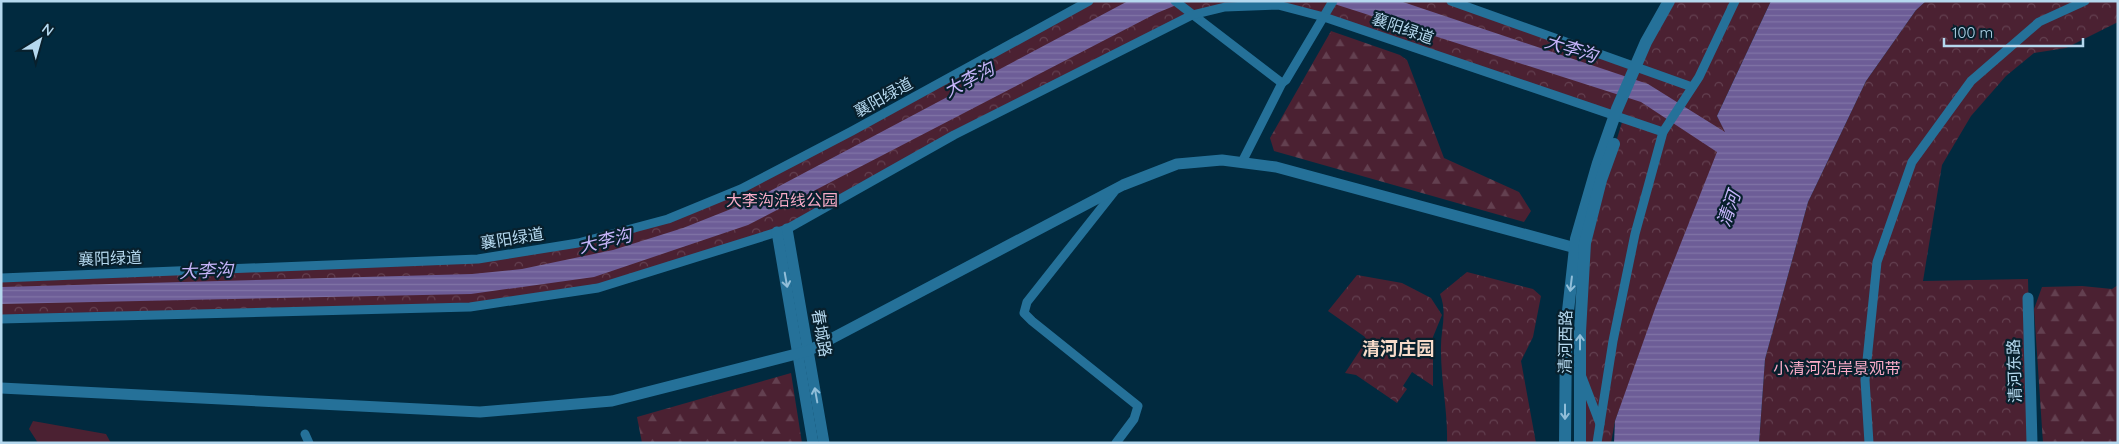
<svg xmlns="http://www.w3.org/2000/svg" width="2119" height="444" viewBox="0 0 2119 444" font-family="Quicksand,'Noto Sans SC',sans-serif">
  <defs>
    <pattern id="forest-firs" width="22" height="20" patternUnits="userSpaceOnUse" patternTransform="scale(1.25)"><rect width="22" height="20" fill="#4b2132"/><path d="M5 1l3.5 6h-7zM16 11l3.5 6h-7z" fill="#634050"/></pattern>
    <pattern id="park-crowns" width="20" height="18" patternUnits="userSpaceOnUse" patternTransform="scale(1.25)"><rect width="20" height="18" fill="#4b2132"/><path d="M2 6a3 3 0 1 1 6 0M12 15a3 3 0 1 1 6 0" fill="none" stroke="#634050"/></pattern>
    <pattern id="water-rules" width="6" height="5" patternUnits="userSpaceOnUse" patternTransform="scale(1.25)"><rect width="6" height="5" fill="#6d5d97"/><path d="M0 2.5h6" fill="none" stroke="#8074a6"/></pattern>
  </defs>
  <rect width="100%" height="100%" fill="#012a3f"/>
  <path fill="#4b2132" d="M33,421L106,434L111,443H38L29,429Z"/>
  <g fill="url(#forest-firs)">
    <path d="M1331,31L1400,55L1407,60L1444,158L1519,192L1531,211L1524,222L1274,151L1270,138Z"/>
    <path d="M2118,285V443H2043L2034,309L2042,287L2082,286L2112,289Z"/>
    <path d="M791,373L802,443H642L637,417Z"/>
  </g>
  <g fill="url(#park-crowns)">
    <path d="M1089,1H1451L1669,78L1640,63L1674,1H1771L1717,116L1726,133L1615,421L1611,443H1580L1585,243L1623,119L1278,5L1225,7L1192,15L954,135L796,225L598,288L470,307L1,317V278L478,259L578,243L668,219L741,189Z"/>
    <path d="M1926,1H2118V22L2066,48L2034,53L2006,76L1971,116L1942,165L1923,281L2028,279L2032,443H1759L1765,359L1808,202L1866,81L1916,10Z"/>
    <path d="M1467,272L1533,289L1541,296L1533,337L1521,361L1536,443H1447C1448,412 1441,382 1441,351C1440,331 1448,314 1440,294Z"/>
    <path d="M1357,275L1402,283L1431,298L1442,315L1433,337V386L1412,372L1403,386L1407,389L1397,403L1356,375L1345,373L1366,341L1365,337L1328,311Z"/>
  </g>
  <g fill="url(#water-rules)">
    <path d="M1128,1H1186L1157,13L748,225L594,277L471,294L1,304V287L472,274L522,269L613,250L683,228L731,209L757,198Z"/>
    <path d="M1325,1H1400L1648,84L1725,132L1717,116L1771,1H1926L1916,10L1866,81L1808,202L1765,359L1759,443H1614L1615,421L1656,306L1717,152L1641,102Z"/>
  </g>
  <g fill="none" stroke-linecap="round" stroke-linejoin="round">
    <g stroke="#257199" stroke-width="9">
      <path d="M1175,1L1282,83L1286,80L1333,1"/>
      <path d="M1451,1L1692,87"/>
      <path d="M1242,162L1282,83"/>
      <path d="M1114,192L1027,302L1024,313L1032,321L1138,406L1134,419L1116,443"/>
      <path d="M1,278L478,259L578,243L668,219L741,189L852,131L1089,1"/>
      <path d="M1,319L470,307L598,288L787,229L954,135L1192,15L1225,7L1278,5L1324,17L1663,132"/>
      <path d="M1582,377L1600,424"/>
      <path d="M305,434L309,443"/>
      <path d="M1597,443L1613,341L1635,234L1663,132L1699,77L1735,1"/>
      <path d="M1869,443L1865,380L1877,262L1912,162L1971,81L2039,22L2085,1"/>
    </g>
    <g stroke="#257199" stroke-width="11">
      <path d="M787,229L824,443"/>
      <path d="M777,232L813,443"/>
      <path d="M2028,298L2032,443"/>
      <path d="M1,388L480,412L612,401L808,351L1123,185L1177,164L1222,160L1276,167L1583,250"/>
    </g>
    <g stroke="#257199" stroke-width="12">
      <path d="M1565,443L1566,329L1576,239L1598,163L1617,109L1646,42L1669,1"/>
      <path d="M1580,443V332L1585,243L1601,180L1614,144"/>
    </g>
  </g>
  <defs><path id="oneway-shaft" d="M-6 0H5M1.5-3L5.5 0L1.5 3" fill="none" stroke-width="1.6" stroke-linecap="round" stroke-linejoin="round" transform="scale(1.25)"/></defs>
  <g stroke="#91bed9">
    <use href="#oneway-shaft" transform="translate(786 280) rotate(80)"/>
    <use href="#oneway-shaft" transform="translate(1571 284) rotate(97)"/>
    <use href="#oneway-shaft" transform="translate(1580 342) rotate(-90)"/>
    <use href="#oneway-shaft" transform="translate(816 395) rotate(-100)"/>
    <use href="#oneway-shaft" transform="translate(1565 412) rotate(90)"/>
  </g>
  <g text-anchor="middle" stroke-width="4.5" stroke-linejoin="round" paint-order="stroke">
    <g font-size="16" fill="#b5d8ee" stroke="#08202d">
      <text transform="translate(1403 28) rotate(19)" y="6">襄阳绿道</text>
      <text transform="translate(883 97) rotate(-29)" y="6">襄阳绿道</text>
      <text transform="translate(512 238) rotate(-9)" y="6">襄阳绿道</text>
      <text transform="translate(110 258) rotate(-2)" y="6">襄阳绿道</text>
      <text transform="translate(822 333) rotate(80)" y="6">春城路</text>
      <text transform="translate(1565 342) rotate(-89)" y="6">清河西路</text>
      <text transform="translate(2014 371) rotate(-92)" y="6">清河东路</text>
    </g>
    <g font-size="16" fill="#f9abc7" stroke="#08202d">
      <text x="782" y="206">大李沟沿线公园</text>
      <text x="1837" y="374">小清河沿岸景观带</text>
    </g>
    <g font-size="18" font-style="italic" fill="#c6b4f9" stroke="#08202d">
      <text transform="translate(1571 49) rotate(17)" y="6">大李沟</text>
      <text transform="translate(969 80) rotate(-28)" y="6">大李沟</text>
      <text transform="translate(1729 209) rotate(-71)" y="6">清河</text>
      <text transform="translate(605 241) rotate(-14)" y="6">大李沟</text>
      <text transform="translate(206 271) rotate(-2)" y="6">大李沟</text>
    </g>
    <g font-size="18" font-weight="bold" fill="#f7dbc9" stroke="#08202d">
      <text x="1398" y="355">清河庄园</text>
    </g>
  </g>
  <rect width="2119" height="444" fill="none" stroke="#b5d8ee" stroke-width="5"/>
  <g transform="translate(40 40) rotate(37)" stroke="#08202d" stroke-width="4" paint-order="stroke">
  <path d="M0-4L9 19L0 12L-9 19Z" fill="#b5d8ee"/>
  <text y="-8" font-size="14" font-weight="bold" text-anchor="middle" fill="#b5d8ee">N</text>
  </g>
  <path d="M1944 38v8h139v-8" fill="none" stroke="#b5d8ee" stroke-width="2.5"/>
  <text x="1952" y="38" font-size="15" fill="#b5d8ee" stroke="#08202d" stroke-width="4" paint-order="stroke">100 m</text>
</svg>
